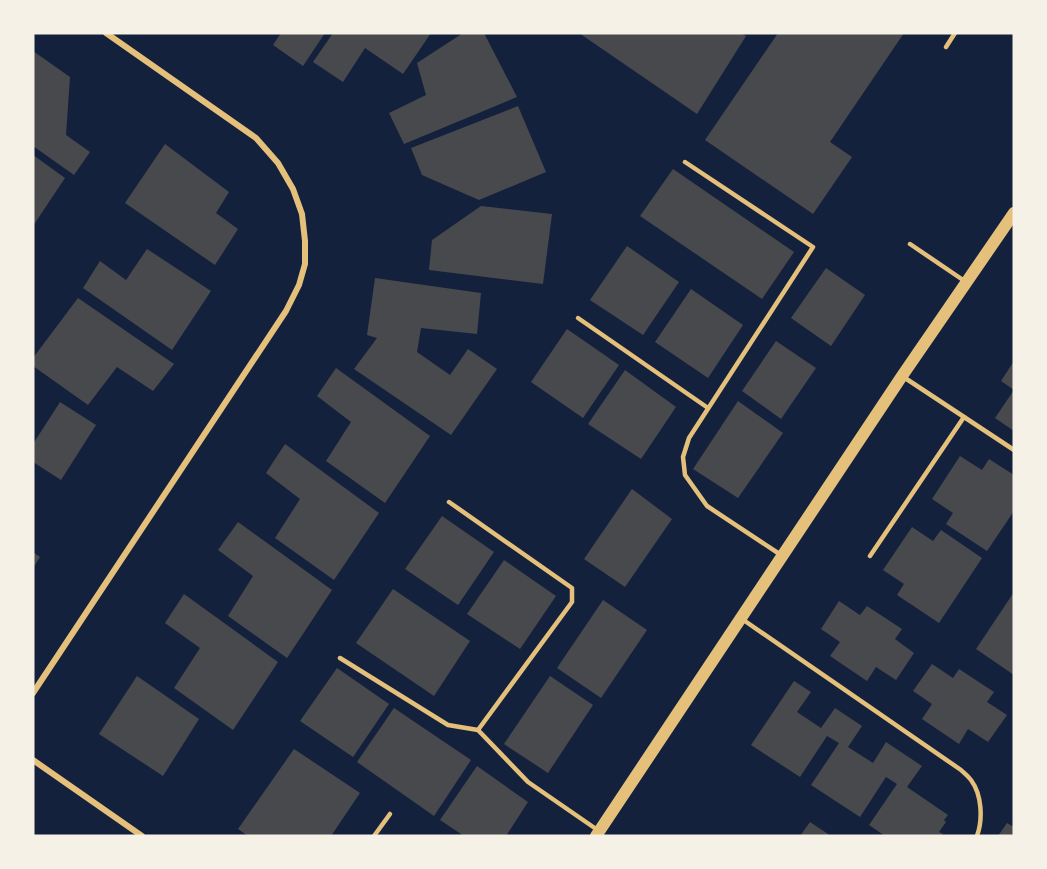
<svg xmlns="http://www.w3.org/2000/svg" width="1047" height="869" viewBox="0 0 1047 869" font-family="Lato,sans-serif">
  <rect width="100%" height="100%" fill="#14213d"/>
  <g fill="#48494c">
    <path d="M281,33H325L303,66L273,45Z"/>
    <path d="M333,33H431L403,74L365,48L343,82L313,62Z"/>
    <path d="M463,33H484L517,97L404,144L389,113L426,95L417,63Z"/>
    <path d="M579,33H741L746,36L697,114Z"/>
    <path d="M778,33H904L830,142L852,157L813,214L705,140Z"/>
    <path d="M33,51L70,77L66,135L90,152L74,175L33,146Z"/>
    <path d="M518,106L546,172L479,200L422,175L411,148Z"/>
    <path d="M165,144L229,192L216,213L238,229L215,265L125,203Z"/>
    <path d="M33,155L65,178L33,226Z"/>
    <path d="M673,169L794,252L762,299L640,216Z"/>
    <path d="M481,206L552,214L543,284L429,270L432,240Z"/>
    <path d="M627,246L679,282L643,335L590,300Z"/>
    <path d="M147,249L211,291L172,350L83,288L100,261L126,280Z"/>
    <path d="M826,268L865,295L831,346L791,318Z"/>
    <path d="M375,278L481,293L477,334L421,328L417,352L450,375L468,349L497,369L451,435L354,369L377,338L367,335Z"/>
    <path d="M691,289L743,325L708,378L655,342Z"/>
    <path d="M78,298L174,364L153,391L117,367L88,405L33,366V358Z"/>
    <path d="M567,329L619,365L583,418L531,382Z"/>
    <path d="M776,341L816,368L781,419L742,391Z"/>
    <path d="M1014,361V431L995,418L1014,390L1001,381Z"/>
    <path d="M336,368L430,436L385,503L326,461L351,422L317,396Z"/>
    <path d="M625,370L676,407L641,459L588,424Z"/>
    <path d="M738,401L783,433L738,498L693,469Z"/>
    <path d="M60,402L96,425L61,480L33,462V444Z"/>
    <path d="M285,444L379,513L334,580L275,538L300,499L266,473Z"/>
    <path d="M960,456L982,470L989,459L1014,475V511L987,551L946,524L953,513L932,499Z"/>
    <path d="M632,489L672,519L625,587L584,559Z"/>
    <path d="M442,516L494,552L458,605L405,569Z"/>
    <path d="M238,522L332,590L287,658L228,616L253,576L218,550Z"/>
    <path d="M912,527L933,541L941,530L982,558L939,623L897,595L904,584L883,570Z"/>
    <path d="M33,552L40,557L33,568Z"/>
    <path d="M504,560L556,596L520,649L467,614Z"/>
    <path d="M393,589L470,641L434,696L356,643Z"/>
    <path d="M1014,592V675L976,649Z"/>
    <path d="M184,594L278,662L233,730L174,688L200,648L165,623Z"/>
    <path d="M603,600L647,630L601,698L557,668Z"/>
    <path d="M839,601L860,615L867,606L902,629L895,639L914,653L896,680L876,667L867,681L830,656L840,642L821,629Z"/>
    <path d="M932,664L953,678L959,669L994,692L987,702L1007,715L988,742L968,729L959,744L922,719L932,704L913,691Z"/>
    <path d="M337,668L389,704L353,757L300,721Z"/>
    <path d="M137,676L199,719L163,776L99,734Z"/>
    <path d="M550,676L593,705L548,773L504,744Z"/>
    <path d="M794,681L811,692L797,712L821,728L835,708L862,726L848,747L873,763L886,742L922,766L907,787L948,815L944,820L946,822L939,832L943,834L941,836H885L869,825L897,784L886,777L860,817L811,785L839,743L827,736L800,777L751,745Z"/>
    <path d="M394,708L471,760L434,816L357,762Z"/>
    <path d="M294,749L360,793L331,836H248L238,829Z"/>
    <path d="M477,766L528,802L506,836H464L440,820Z"/>
    <path d="M810,822L831,836H800Z"/>
    <path d="M1007,823L1014,827V836H998Z"/>
  </g>
  <g fill="none" stroke-linecap="round" stroke-linejoin="round">
    <g stroke="#e5c07b" stroke-width="4.5">
      <path d="M946,47L955,33"/>
      <path d="M685,162L813,247L689,438L683,457L685,475L707,506L781,555"/>
      <path d="M910,244L966,282"/>
      <path d="M578,318L708,408"/>
      <path d="M902,376L1014,450"/>
      <path d="M449,502L572,588V602L478,730"/>
      <path d="M870,556L964,417"/>
      <path d="M742,619L961,770C964,773 968,776 971,780C982,795 983,819 977,836"/>
      <path d="M340,658L448,725L478,730L528,782L599,831"/>
      <path d="M374,836L390,814"/>
    </g>
    <g stroke="#e5c07b" stroke-width="6">
      <path d="M33,693L286,311L299,285L305,264V241L302,214L293,189L278,163L256,138L106,33"/>
      <path d="M33,760L142,836"/>
    </g>
    <path stroke="#e5c07b" stroke-width="12" d="M596,836L902,376L1014,213"/>
  </g>
  <rect width="1047" height="869" fill="none" stroke="#f6f1e7" stroke-width="69"/>
</svg>
